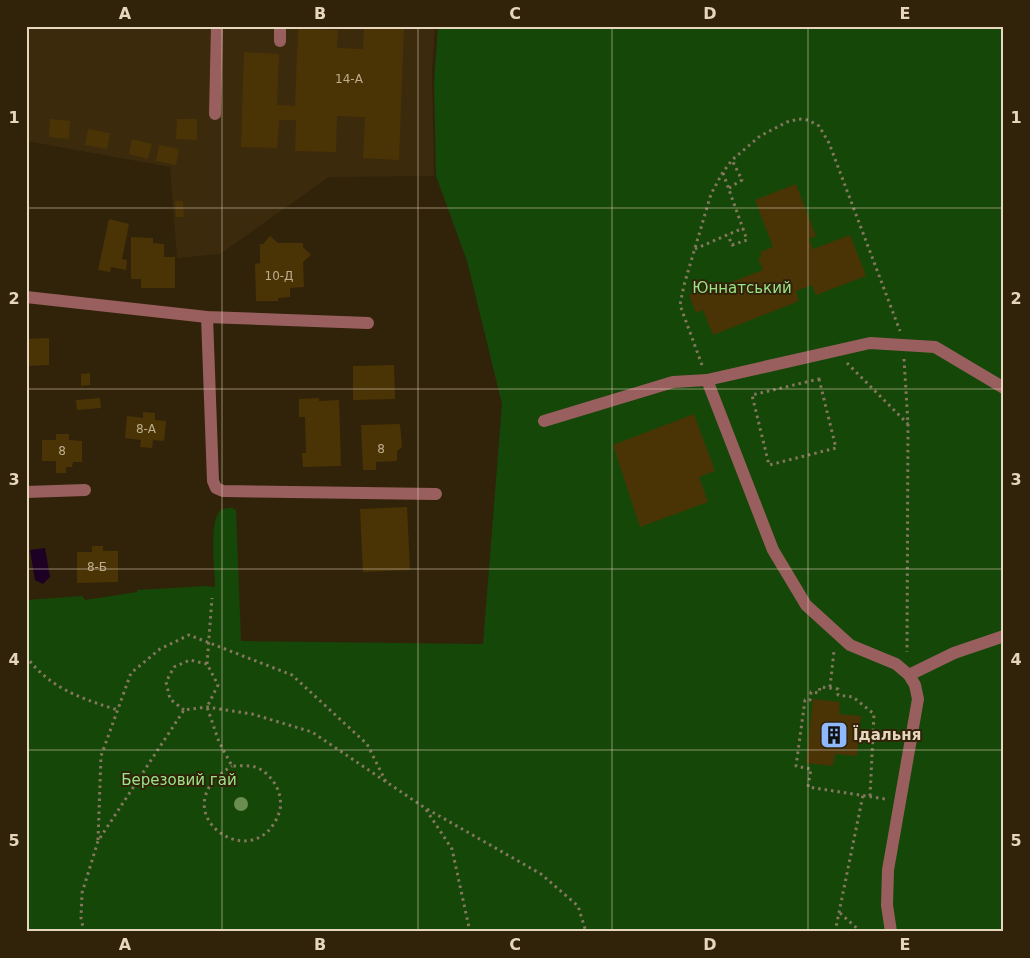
<svg xmlns="http://www.w3.org/2000/svg" width="1030" height="958" viewBox="0 0 1030 958" font-family="'DejaVu Sans',sans-serif">
  <rect width="100%" height="100%" fill="#312309"/>
  <path fill="#3b2a0c" d="M26,26H435L432,71L434,176L329,177L220,254L177,258L170,167L26,141Z"/>
  <path fill="#154708" d="M438,26H1004V932H26V598L27,600L82,596L85,600L137,592V590L206,586L215,587C215,571 208,520 221,510C225,508 229,508 233,508V510L236,509L241,641L483,644L502,404L467,261L436,176L434,82Z"/>
  <path fill="#1d0024" d="M45,548L50,577L43,584L35,580L30,550Z"/>
  <g fill="#4a3406">
    <path d="M364,26H404L399,160L363,158L365,117L337,116L336,152L295,151L296,120H279L277,148L241,147L244,52L279,54L277,105L295,106L298,29L338,30L337,48L363,49Z"/>
    <path d="M50,119L70,121L69,139L49,137Z"/>
    <path d="M177,119H197V140L176,139Z"/>
    <path d="M88,129L110,133L107,149L85,145Z"/>
    <path d="M132,139L152,144L148,159L129,154Z"/>
    <path d="M159,145L179,149L176,165L156,161Z"/>
    <path d="M796,184L816,236L809,239L813,249L850,235L866,276L816,295L812,285L796,291L799,301L713,335L703,310L696,313L689,295L699,291L700,294L763,270L758,258L762,257L760,252L773,247L755,200Z"/>
    <path d="M175,201H183L184,217H176Z"/>
    <path d="M109,219L129,224L122,259L127,260L126,270L111,267L110,272L98,270Z"/>
    <path d="M270,236L278,243H303V247L311,255L303,262L304,287L290,288V297L278,298V301H256L255,264L260,263V244H263Z"/>
    <path d="M131,237L153,238V243L164,244V257H175V288H141V279H131Z"/>
    <path d="M49,338V365L26,366V339Z"/>
    <path d="M394,365L395,399L353,400V366Z"/>
    <path d="M90,373V385L81,386V374Z"/>
    <path d="M100,398L101,408L77,410L76,400Z"/>
    <path d="M319,398V401L339,400L341,466L303,467L302,453H306L305,417H299V399Z"/>
    <path d="M143,412L155,413V420L166,421L164,441L153,440L152,448L140,447L141,440L125,438L127,416L143,418Z"/>
    <path d="M694,414L715,471L699,477L708,502L640,527L613,445Z"/>
    <path d="M400,424L402,447L397,451V461L376,462V470H363L361,425Z"/>
    <path d="M56,434H69V440L82,441V462H73L72,467H66V473H56V461H42V440H56Z"/>
    <path d="M407,507L410,570L363,572L360,509Z"/>
    <path d="M92,546H103V551H118V582L77,583V552H92Z"/>
    <path d="M813,699L840,702L839,714L861,716L857,756L835,754L833,766L806,763Z"/>
  </g>
  <g fill="none" stroke-linecap="round" stroke-linejoin="round">
    <g stroke="#85775d" stroke-width="3" stroke-dasharray="2.5 4" stroke-linecap="butt">
      <path d="M723,173L747,240L732,245L728,235"/>
      <path d="M729,188L742,180L732,160"/>
      <path d="M695,249L743,228"/>
      <path d="M904,359L908,424L907,652"/>
      <path d="M847,363L908,424"/>
      <path d="M702,365L680,305L684,285L711,194L723,172L732,160L760,136L787,122L799,119L808,120L819,126L829,143L900,331"/>
      <path d="M819,379L836,448L769,465L752,395Z"/>
      <path d="M26,656C49,688 82,699 118,710"/>
      <path d="M207,664L212,598"/>
      <path d="M830,687L834,651"/>
      <path d="M184,710L170,699L166,682L174,667L190,660L207,664L218,685L207,707L219,742L232,766C239,766 249,765 255,767C273,773 285,796 279,813C255,880 157,811 232,766"/>
      <path d="M870,796L874,714L853,697L838,695V689L820,687L819,693L811,692L810,700H805L796,766L811,769L808,787L885,799"/>
      <path d="M427,809L541,874L578,906L586,932"/>
      <path d="M98,840L101,756L131,673L160,649L189,635L292,675L367,744L386,782"/>
      <path d="M840,913L861,932"/>
      <path d="M84,932L81,918L82,893L98,841L184,710L207,707L252,714L312,732L425,808L452,849L470,932"/>
      <path d="M835,932L863,795"/>
    </g>
    <g stroke="#995f5e" stroke-width="12">
      <path d="M280,41V26"/>
      <path d="M215,114L217,26"/>
      <path d="M26,297L207,317L368,323"/>
      <path d="M207,317L213,481L216,488L223,491L436,494"/>
      <path d="M707,380L773,550L806,605L850,645L896,664L909,675L915,685L918,699L888,870L887,905L891,932"/>
      <path d="M544,421L673,382L707,380L870,343L935,347L1004,388"/>
      <path d="M26,492L85,490"/>
      <path d="M909,675L954,653L1004,636"/>
    </g>
  </g>
  <circle fill="#6b8d50" cx="241" cy="804" r="7"/>
  <path fill="none" stroke="#e5d6bd" stroke-width="1" stroke-opacity="0.55" d="M222,26V932M418,26V932M612,26V932M808,26V932M26,208H1004M26,389H1004M26,569H1004M26,750H1004"/>
  <defs>
    <symbol id="building-square" viewBox="-11 -11 22 22"><rect x="-9" y="-9" width="18" height="18" rx="4" fill="#8fb8fd" stroke="#312309"/><path d="M-4-6H4V6H1V3H-1V6H-4ZM-2.5-4.3h1.7v1.8h-1.7ZM.8-4.3h1.7v1.8H.8ZM-2.5-1h1.7V.8h-1.7ZM.8-1h1.7V.8H.8Z" fill="#111"/></symbol>
  </defs>
  <g fill-rule="evenodd">
    <use href="#building-square" x="818" y="719" width="32" height="32"/>
  </g>
  <g text-anchor="middle" stroke-width="4" stroke-linejoin="round" paint-order="stroke">
    <g font-size="12" fill="#beae8f">
      <text x="349" y="83">14-А</text>
      <text x="279" y="280">10-Д</text>
      <text x="146" y="433">8-А</text>
      <text x="381" y="453">8</text>
      <text x="62" y="455">8</text>
      <text x="97" y="571">8-Б</text>
    </g>
    <g font-size="15" fill="#9ae48a" stroke="#312309">
      <text x="742" y="293">Юннатський</text>
      <text x="179" y="785">Березовий гай</text>
    </g>
    <g font-size="15" font-weight="bold" fill="#e5d6bd" stroke="#312309" text-anchor="start">
      <text x="853" y="740">Їдальня</text>
    </g>
  </g>
  <rect width="1030" height="958" fill="none" stroke="#312309" stroke-width="55"/>
  <rect x="28" y="28" width="974" height="902" fill="none" stroke="#e5d6bd" stroke-width="2"/>
  <g font-size="16" text-anchor="middle" font-weight="bold" fill="#e5d6bd">
    <text x="125" y="19">A</text>
    <text x="320" y="19">B</text>
    <text x="515" y="19">C</text>
    <text x="710" y="19">D</text>
    <text x="905" y="19">E</text>
    <text x="14" y="123">1</text>
    <text x="1016" y="123">1</text>
    <text x="14" y="304">2</text>
    <text x="1016" y="304">2</text>
    <text x="14" y="485">3</text>
    <text x="1016" y="485">3</text>
    <text x="14" y="665">4</text>
    <text x="1016" y="665">4</text>
    <text x="14" y="846">5</text>
    <text x="1016" y="846">5</text>
    <text x="125" y="950">A</text>
    <text x="320" y="950">B</text>
    <text x="515" y="950">C</text>
    <text x="710" y="950">D</text>
    <text x="905" y="950">E</text>
  </g>
</svg>
